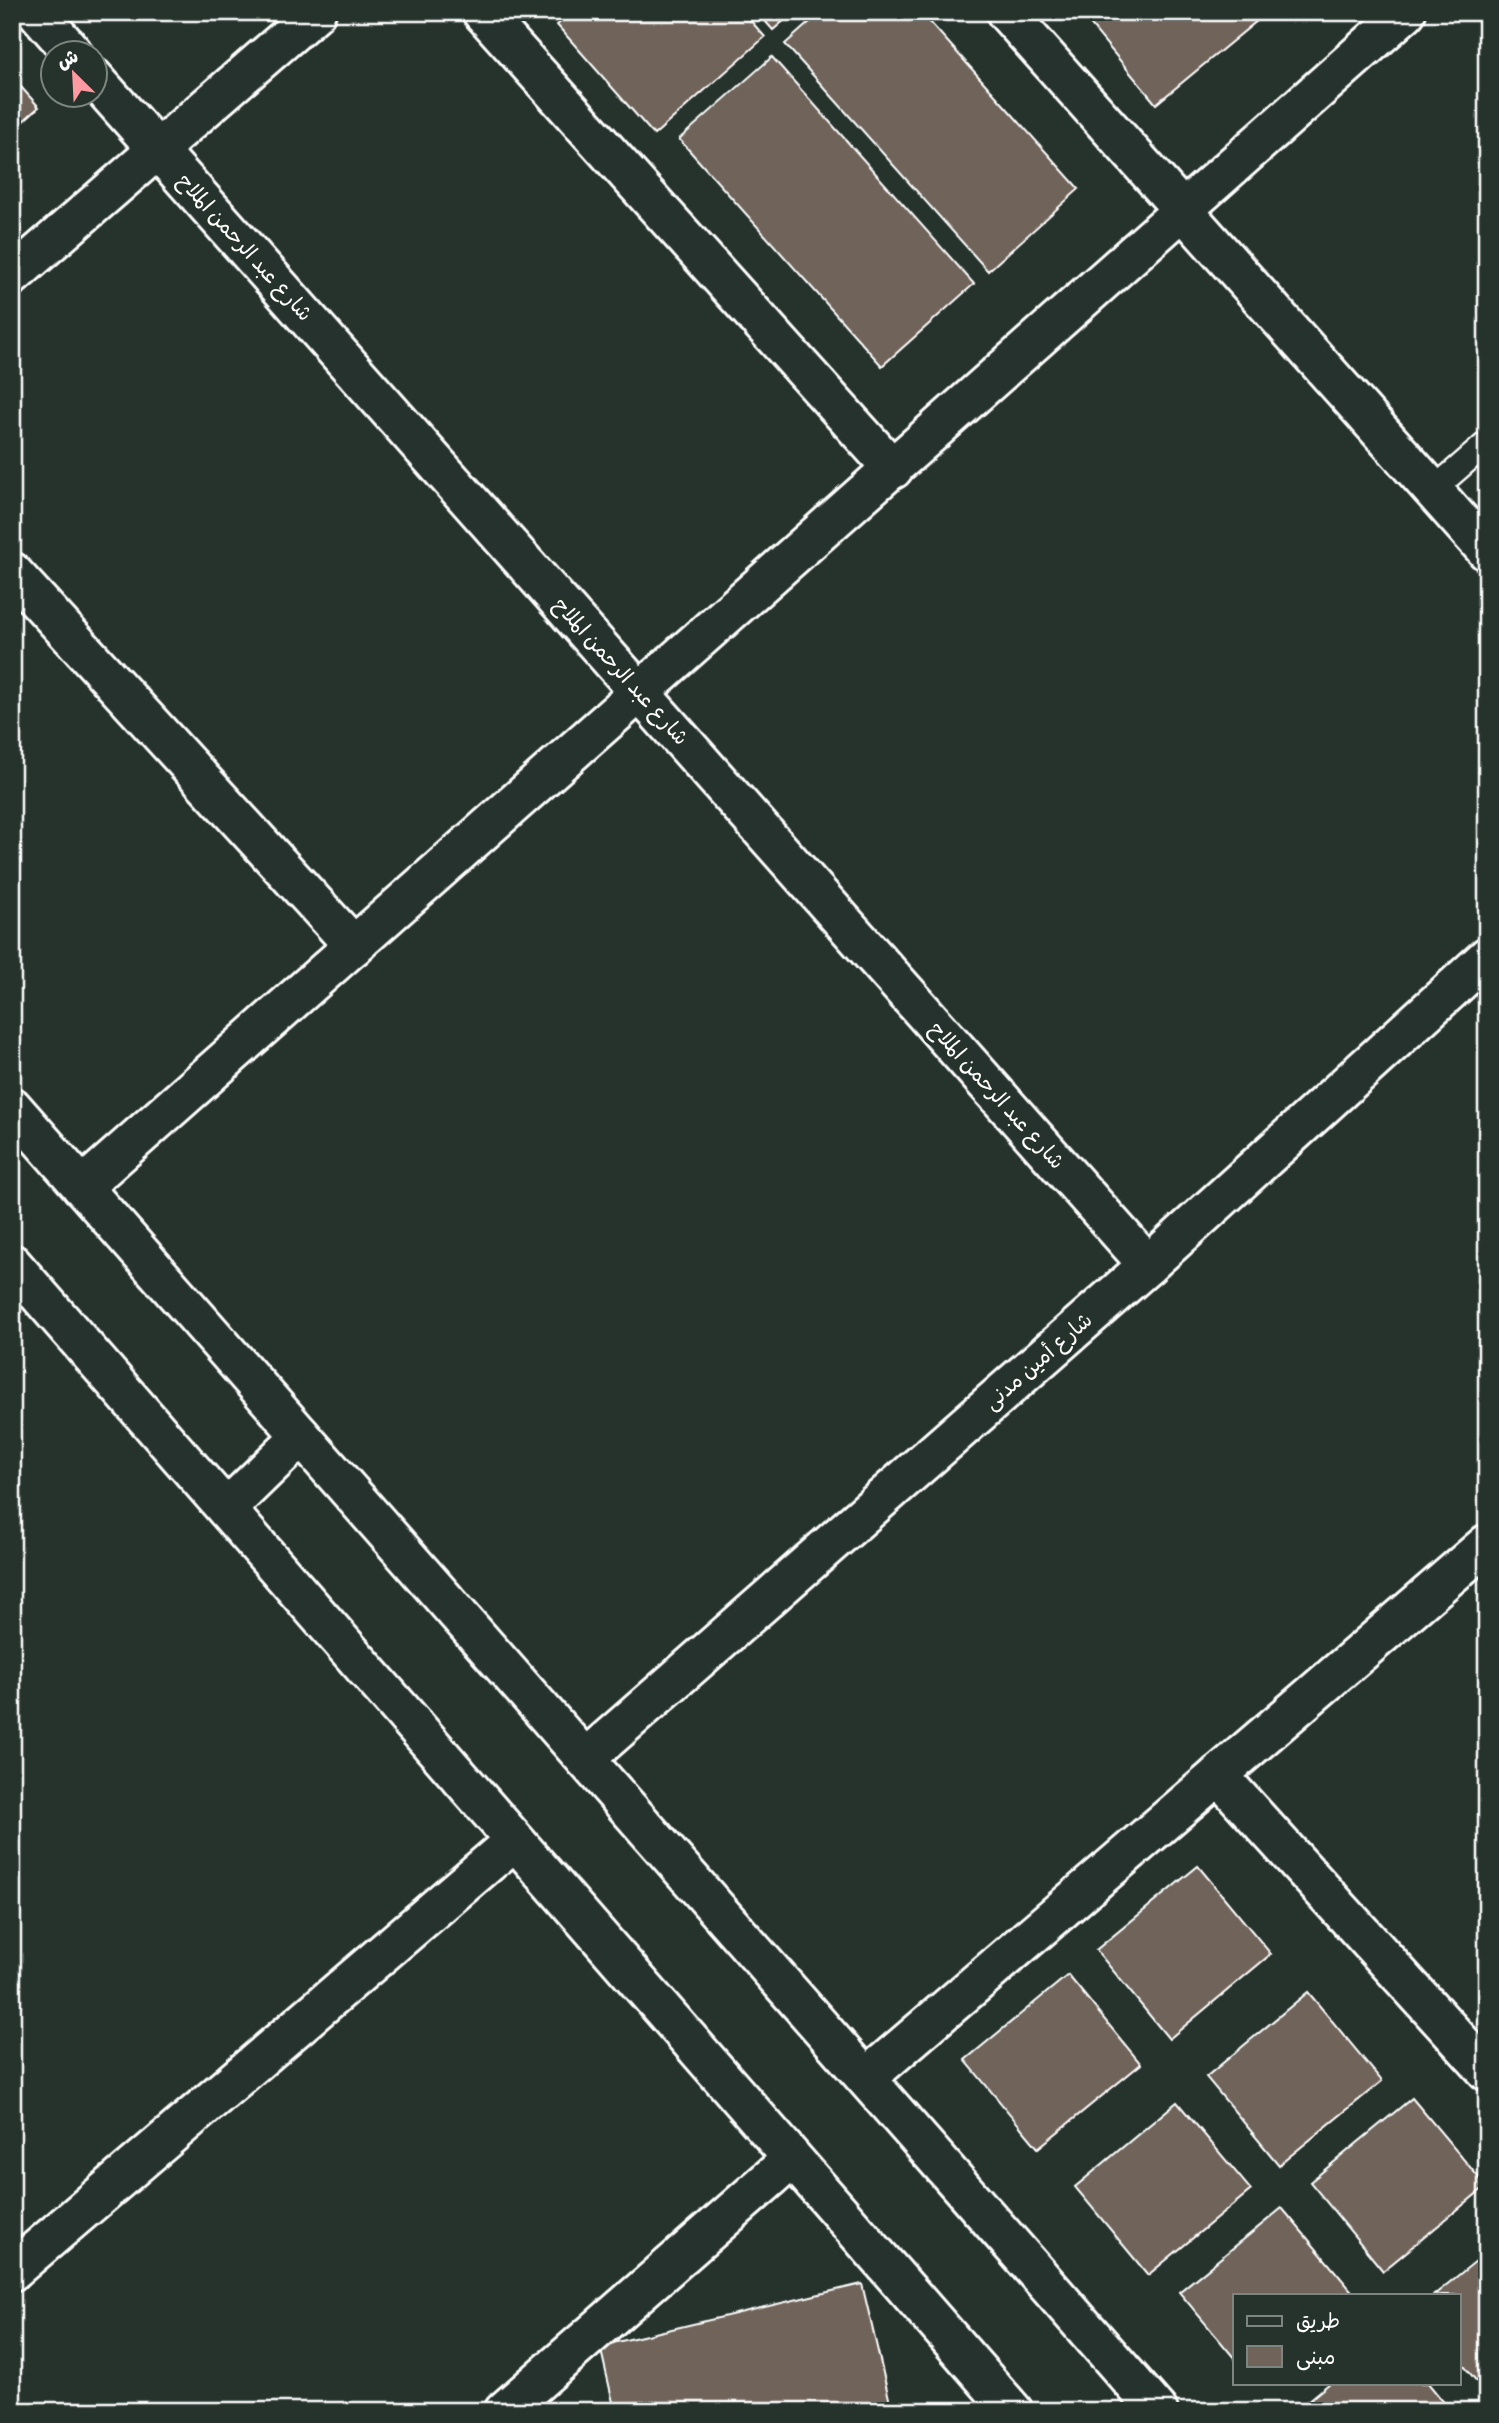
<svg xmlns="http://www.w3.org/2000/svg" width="1499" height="2423" viewBox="0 0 1499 2423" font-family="Pangolin,'Playpen Sans Arabic',sans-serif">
  <rect width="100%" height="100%" fill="#26332d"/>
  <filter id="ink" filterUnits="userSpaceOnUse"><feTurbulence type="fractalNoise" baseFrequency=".0143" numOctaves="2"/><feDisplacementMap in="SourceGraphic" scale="14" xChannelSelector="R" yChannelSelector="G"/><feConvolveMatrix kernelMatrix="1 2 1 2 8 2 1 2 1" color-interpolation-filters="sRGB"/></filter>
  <g filter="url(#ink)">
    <g fill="#70645a" stroke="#fff" stroke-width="2">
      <path d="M572,12H743L765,37L654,135L557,25Z"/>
      <path d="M757,12H794L773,30Z"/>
      <path d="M821,12H921L1079,189L988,271L785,44Z"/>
      <path d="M1088,12H1252L1258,20L1156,104L1083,16Z"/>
      <path d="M772,57L974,284L882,366L679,139Z"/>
      <path d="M12,77L39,107L12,131Z"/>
      <path d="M1198,1866L1271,1954L1169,2039L1096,1950Z"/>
      <path d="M1068,1975L1141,2064L1038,2148L965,2060Z"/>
      <path d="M1308,1992L1382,2081L1279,2165L1206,2077Z"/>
      <path d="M1412,2098L1486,2186L1383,2271L1310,2182Z"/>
      <path d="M1177,2102L1251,2190L1148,2275L1075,2187Z"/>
      <path d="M1282,2208L1355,2295H1235V2359L1179,2292Z"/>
      <path d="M1487,2252V2394L1459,2360V2295H1434Z"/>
      <path d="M862,2284L892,2411H615L600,2346Z"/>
      <path d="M1330,2383H1428L1451,2411H1296Z"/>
    </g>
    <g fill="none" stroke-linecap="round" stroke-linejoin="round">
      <defs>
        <path id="lane" d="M1433,490L1487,443"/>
        <g id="street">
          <path d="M37,12L72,52"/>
          <path d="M482,12L893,469"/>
          <path d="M1006,12L1487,551"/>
          <path d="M94,78L1148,1265"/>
          <path d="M12,276L316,12"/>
          <path d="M12,572L354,946"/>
          <path d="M82,1187L1406,12"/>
          <path d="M585,1759L1148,1265L1487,957"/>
          <path d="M1218,1775L1487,2071"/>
          <path d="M866,2078L1487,1544"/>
          <path d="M12,2271L514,1841"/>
          <path d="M504,2411L792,2159"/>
        </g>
        <g id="secondary">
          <path d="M12,1107L1158,2411"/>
          <path d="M12,1264L1013,2411"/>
          <path d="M226,1509L301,1436"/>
        </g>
      </defs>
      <use href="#lane" stroke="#fff" stroke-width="28"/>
      <use href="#street" stroke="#fff" stroke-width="44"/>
      <use href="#secondary" stroke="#fff" stroke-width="44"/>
      <use href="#lane" stroke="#26332d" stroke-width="23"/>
      <use href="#street" stroke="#26332d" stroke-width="38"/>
      <use href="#secondary" stroke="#26332d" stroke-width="38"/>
    </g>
  </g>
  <g text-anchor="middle" stroke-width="7" stroke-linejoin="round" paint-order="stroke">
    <g font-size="21" fill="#fff" stroke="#26332d">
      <text transform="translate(245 247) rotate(48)" y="7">شارع عبد الرحمن الملاح</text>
      <text transform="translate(621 671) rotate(48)" y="7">شارع عبد الرحمن الملاح</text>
      <text transform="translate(997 1095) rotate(48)" y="7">شارع عبد الرحمن الملاح</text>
      <text transform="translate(1038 1361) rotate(-41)" y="7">شارع أمين مدنى</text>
    </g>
  </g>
  <rect width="1499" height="2423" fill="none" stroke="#26332d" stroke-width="42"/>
  <rect x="21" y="21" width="1457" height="2381" fill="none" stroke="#fff" stroke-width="2.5" filter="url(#ink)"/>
  <rect x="1233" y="2294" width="228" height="91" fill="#26332d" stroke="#7d8581" stroke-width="2"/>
  <rect x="1247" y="2316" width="35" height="10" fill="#26332d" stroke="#7d8581" stroke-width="2"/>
  <text x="1296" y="2328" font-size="21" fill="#ffffff">طريق</text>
  <rect x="1247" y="2346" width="35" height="21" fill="#70645a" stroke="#7d8581" stroke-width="2"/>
  <text x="1296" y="2364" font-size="21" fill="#ffffff">مبنى</text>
  <g transform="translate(74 74) rotate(336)"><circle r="33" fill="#26332d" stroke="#7d8581" stroke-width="2"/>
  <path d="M0-5L12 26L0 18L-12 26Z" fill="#ff9aa2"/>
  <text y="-10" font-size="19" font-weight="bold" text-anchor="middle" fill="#ffffff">ش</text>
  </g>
</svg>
